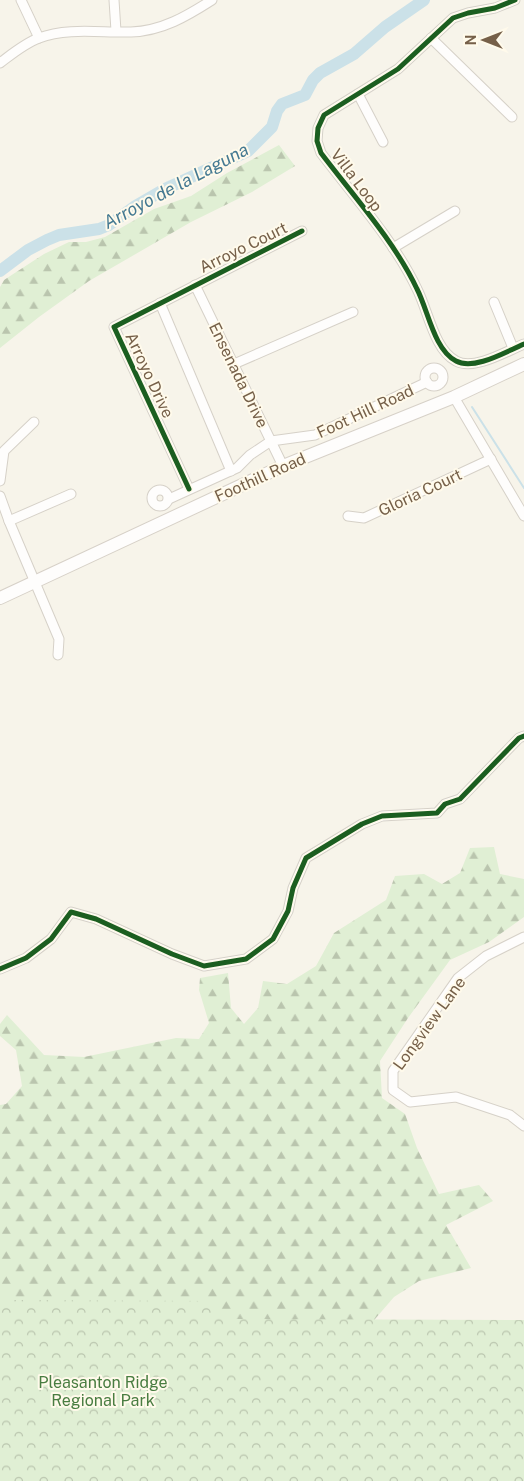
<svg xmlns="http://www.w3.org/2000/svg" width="524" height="1481" viewBox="0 0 524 1481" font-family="'Public Sans',sans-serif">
  <defs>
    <pattern id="forest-firs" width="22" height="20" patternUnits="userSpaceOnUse" patternTransform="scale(1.25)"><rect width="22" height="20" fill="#e0efd4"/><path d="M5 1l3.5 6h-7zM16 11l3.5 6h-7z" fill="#bac5ae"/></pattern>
    <pattern id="park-crowns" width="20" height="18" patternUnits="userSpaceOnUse" patternTransform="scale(1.25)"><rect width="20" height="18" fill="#e0efd4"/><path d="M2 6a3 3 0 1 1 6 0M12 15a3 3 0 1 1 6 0" fill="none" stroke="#bac5ae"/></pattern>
  </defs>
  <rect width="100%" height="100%" fill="#f7f4ea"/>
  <g fill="url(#forest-firs)">
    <path d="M279,145L295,166L252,192L191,222L89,281L39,317L0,348V287L4,280L44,254L69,242H86L105,237L154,209L191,196L227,173Z"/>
    <path d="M494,847L500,874L524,879V917L489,942L450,960L408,1018L380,1061L382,1098L405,1114L417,1148L439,1194L479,1185L493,1201L446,1225L471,1268L419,1281L394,1297L363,1333L524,1481H0V1105L6,1104L22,1086L16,1050L0,1036V1024L7,1015L44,1055L84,1057L176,1038L199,1039L209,1023L199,990L200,978L228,973L231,1008L244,1024L258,1008L263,981L287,984L316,966L334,933L386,900L395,876L424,874L442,884L460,873L470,848Z"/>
  </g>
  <path fill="url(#park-crowns)" d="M0,1300L210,1301L222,1319L524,1320V1481H0Z"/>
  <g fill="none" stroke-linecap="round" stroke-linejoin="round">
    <path stroke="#cbe1e8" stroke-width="2" d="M472,407L524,488"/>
    <path stroke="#cbe1e8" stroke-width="12" d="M0,271L28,250L47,240L59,235L99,229L109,225L134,207L165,189L248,151L272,127L277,111L282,104L305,95L313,80L320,73L354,54L385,27L424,0"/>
    <defs>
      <g id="minor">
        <path d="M21,0L39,38"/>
        <path d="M114,0L116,31"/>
        <path d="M515,0L495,8L468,13L453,18L398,69L324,115L318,128L317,141L321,153C352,194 395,242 417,289C428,310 434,350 456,361C474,371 507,351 524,344"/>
        <path d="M431,38L512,117"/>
        <path d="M0,63C12,54 25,43 39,38C68,27 101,33 131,32C162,31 187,16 212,0"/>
        <path d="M358,94L383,142"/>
        <path d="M393,248L455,211"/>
        <path d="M195,285L283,466"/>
        <path d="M494,302L513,348"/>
        <path d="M160,303L231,471"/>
        <path d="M234,364L353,312"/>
        <circle cx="434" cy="377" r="9"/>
        <path d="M454,397L524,516"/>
        <path d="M0,481L4,451L34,422"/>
        <path d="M189,489L114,327L302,231"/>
        <circle cx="160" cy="498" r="8"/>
        <path d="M0,496L9,521L59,639L58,655"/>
        <path d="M169,499L237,468L250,455L271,441L315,435L427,382"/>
        <path d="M348,516L364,518L491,459"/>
        <path d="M9,521L71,494"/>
        <path d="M524,937L486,956L458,978L393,1071V1090L410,1102L456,1097L510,1115L524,1126"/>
        <path d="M0,969L26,958L51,939L71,912L96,919L172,954L204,966L246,959L273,939L288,911L293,888L306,858L362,824L382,816L437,813L445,804L460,799L519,738L524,736"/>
      </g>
      <path id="secondary" d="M0,598L283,466L454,397L524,364"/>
    </defs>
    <use href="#minor" stroke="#d6d1c8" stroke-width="11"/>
    <use href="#secondary" stroke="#d7d1c8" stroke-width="14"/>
    <use href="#minor" stroke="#fefdfc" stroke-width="9"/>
    <use href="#secondary" stroke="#fefdfc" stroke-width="12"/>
    <defs>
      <g id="cycleway">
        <path d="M515,0L495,8L468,13L453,18L398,69L324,115L318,128L317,141L321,153C352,194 395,242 417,289C428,310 434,350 456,361C474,371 507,351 524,344"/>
        <path d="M189,489L114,327L302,231"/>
        <path d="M0,969L26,958L51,939L71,912L96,919L172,954L204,966L246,959L273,939L288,911L293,888L306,858L362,824L382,816L437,813L445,804L460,799L519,738L524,736"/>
      </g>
    </defs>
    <use href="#cycleway" stroke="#fffaeb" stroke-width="8"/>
    <use href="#cycleway" stroke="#1b5e20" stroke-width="5"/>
  </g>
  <g text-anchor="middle" stroke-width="4" stroke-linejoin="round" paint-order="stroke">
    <g font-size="16" fill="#766049" stroke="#fffaeb">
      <text transform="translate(357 180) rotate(53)" y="6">Villa Loop</text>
      <text transform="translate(243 247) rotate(-26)" y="6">Arroyo Court</text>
      <text transform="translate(150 375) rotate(65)" y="6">Arroyo Drive</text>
      <text transform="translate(239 375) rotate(64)" y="6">Ensenada Drive</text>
      <text transform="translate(365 411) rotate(-25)" y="6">Foot Hill Road</text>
      <text transform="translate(260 477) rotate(-24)" y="6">Foothill Road</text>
      <text transform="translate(420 492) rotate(-25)" y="6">Gloria Court</text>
      <text transform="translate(429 1023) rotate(-54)" y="6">Longview Lane</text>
    </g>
    <g font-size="16" fill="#497d41" stroke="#fffaeb">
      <text x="103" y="1388">Pleasanton Ridge<tspan x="103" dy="18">Regional Park</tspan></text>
    </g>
    <g font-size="18" font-style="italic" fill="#447992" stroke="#fffaeb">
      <text transform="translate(176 186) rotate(-28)" y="6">Arroyo de la Laguna</text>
    </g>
  </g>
  <g transform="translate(484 40) rotate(270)" stroke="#fffaeb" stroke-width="4" paint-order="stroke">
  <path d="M0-4L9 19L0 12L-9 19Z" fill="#766049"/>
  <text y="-8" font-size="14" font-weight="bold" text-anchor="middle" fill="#766049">N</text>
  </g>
</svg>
